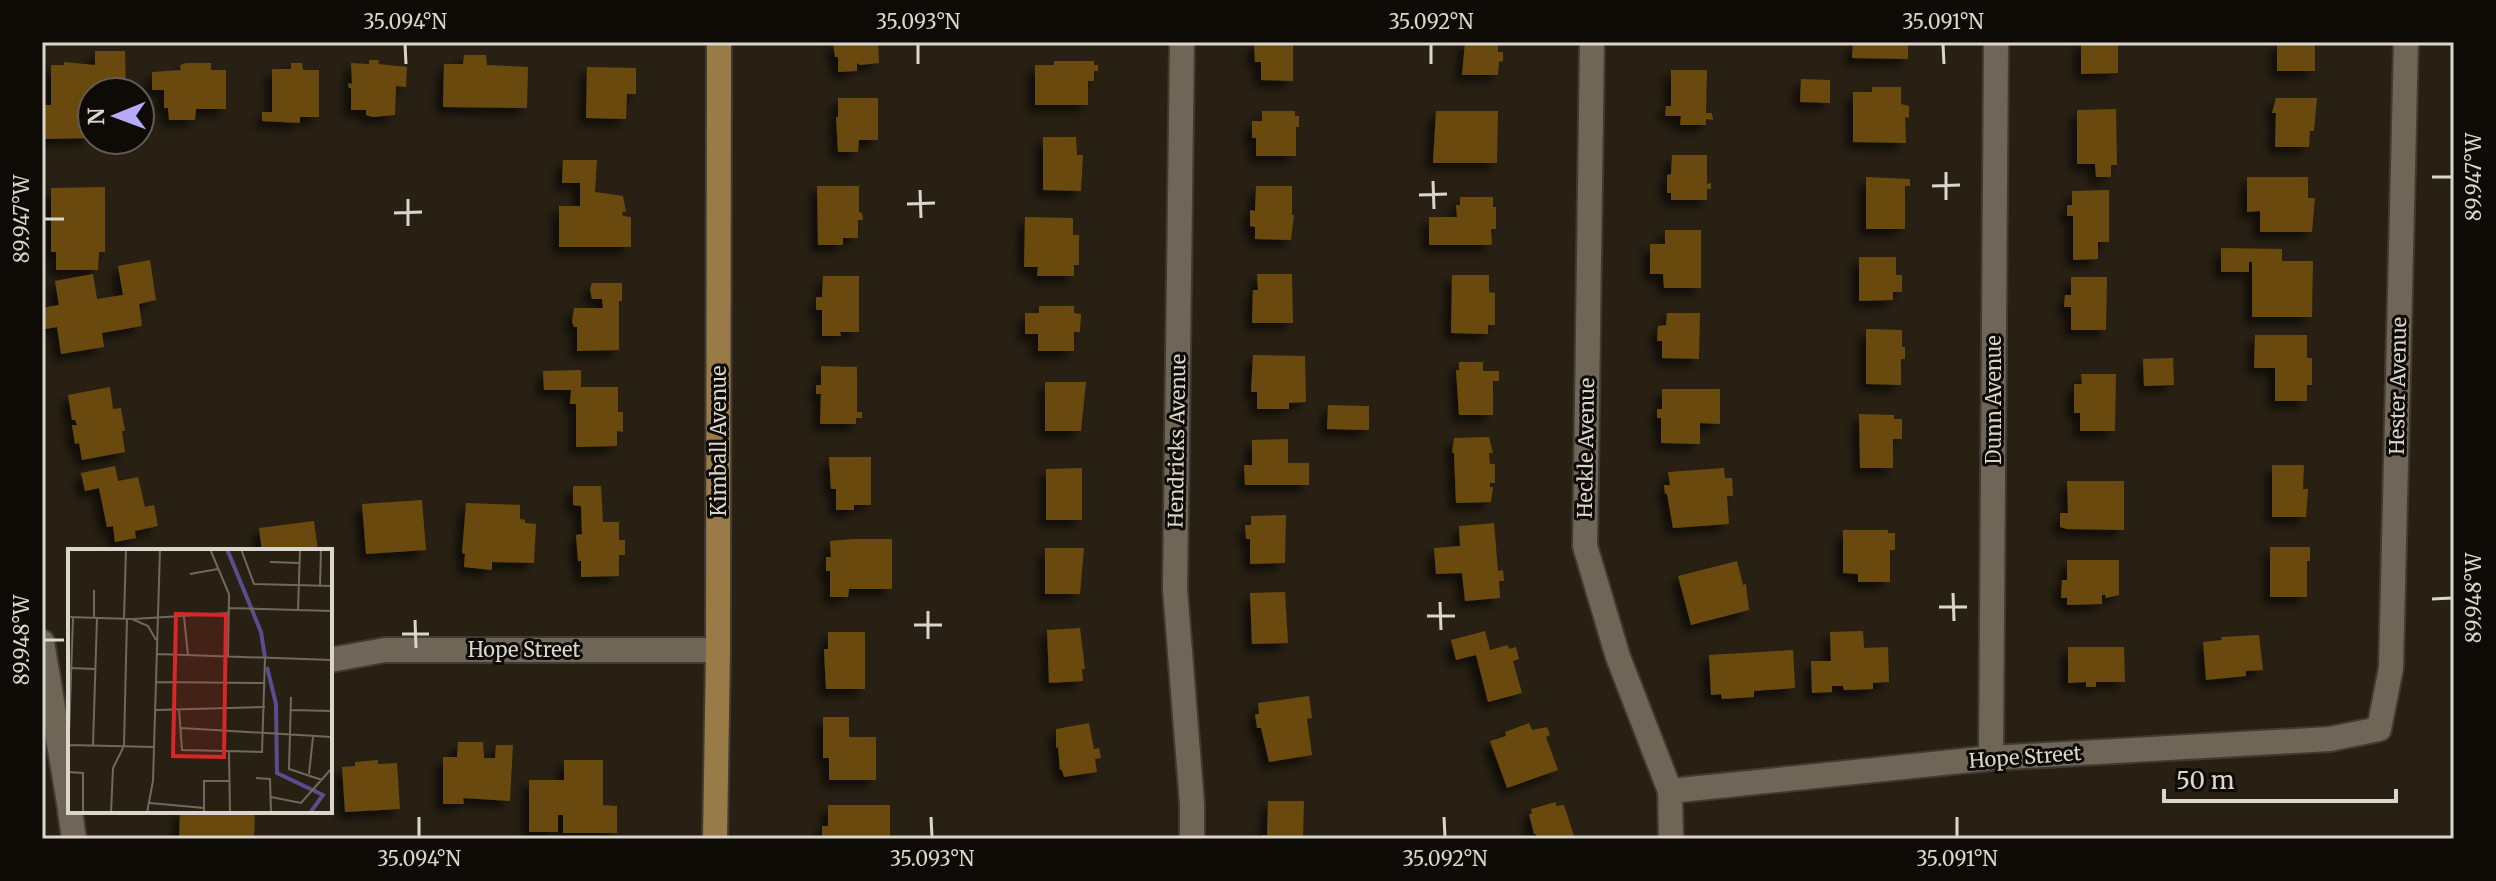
<svg xmlns="http://www.w3.org/2000/svg" width="2496" height="881" viewBox="0 0 2496 881" font-family="Merriweather,serif">
  <defs>
    <filter id="shadow"><feDropShadow dx="-7" dy="7" stdDeviation="4" flood-color="#0009"/></filter>
  </defs>
  <rect width="100%" height="100%" fill="#282013"/>
  <g fill="#694a0c" filter="url(#shadow)">
    <path d="M833,42L878,43L879,63L860,65L857,63V71L838,72V57H835Z"/>
    <path d="M1257,42H1293V81L1261,80V62H1255L1254,44Z"/>
    <path d="M1465,42H1498V52H1503V61L1499,62L1498,75H1462Z"/>
    <path d="M1853,42H1908V59L1852,58Z"/>
    <path d="M2081,42H2118V73L2081,74Z"/>
    <rect x="2277" y="42" width="38" height="29"/>
    <path d="M95,51H125L126,92H92V138L45,139L44,105H51V65H64V62L95,65Z"/>
    <path d="M464,55H486L487,65L528,67L527,108L443,107L444,64H463Z"/>
    <path d="M369,60H379L378,64L407,67L406,87L396,86L395,115L373,117L366,115V110H351V88H349L348,83L352,84L351,63L369,64Z"/>
    <path d="M1054,61H1094V65H1098V71H1094V81H1088V105H1035V65H1054Z"/>
    <path d="M186,63H211V70H226V109H196L195,120H169L168,108H164V90H152V72L181,70L180,65Z"/>
    <path d="M291,63H302L303,70H319V117H300V123L262,121V112H272V69H291Z"/>
    <path d="M587,67L636,68V94H627L626,119L586,118Z"/>
    <path d="M1671,70H1707L1706,113H1712L1713,120L1706,119V125H1680L1681,116H1665L1666,106H1671Z"/>
    <path d="M1801,79L1830,80V103L1800,102Z"/>
    <path d="M1872,87H1901V104L1909,106V118L1905,117L1906,143L1853,142V92H1872Z"/>
    <path d="M838,98H878V140H859L858,152H838L836,117H838Z"/>
    <path d="M2276,98H2317L2314,131H2310L2309,147H2275L2276,113H2272Z"/>
    <path d="M2116,109L2117,165H2111V177H2096L2095,164H2077V110Z"/>
    <path d="M1262,111H1295V116H1299V127H1296V156H1256V138H1252V121H1262Z"/>
    <path d="M1436,111H1498L1497,163H1433Z"/>
    <path d="M1043,137H1076L1077,155H1083L1081,191L1043,190Z"/>
    <path d="M1672,155H1707V184L1711,183V189H1707V200H1671V193H1667V175L1671,174Z"/>
    <path d="M563,160H597L595,192L623,196L626,212H622L623,216L631,217V247H559V206H580V183H562Z"/>
    <path d="M1866,177L1910,179V186H1905V229H1866Z"/>
    <path d="M2247,177H2308V198H2315L2312,232H2260V211L2247,212Z"/>
    <path d="M817,186H859V212L862,213L863,220H858V238H843V245H818Z"/>
    <path d="M1256,186H1292V215H1294L1291,240L1255,239V227L1250,226V210L1255,211Z"/>
    <path d="M105,187V252H99L98,270H56V252H51V188Z"/>
    <path d="M2109,190V242H2098V259L2073,260V216H2067V205H2072V191Z"/>
    <path d="M1460,197H1493V207H1496V229H1491L1492,245H1429V217H1457L1456,205H1460Z"/>
    <path d="M1025,217L1073,218V235H1079V265H1074V276H1037L1038,267H1024Z"/>
    <path d="M1665,230H1701V288H1664L1663,274H1650V244H1665Z"/>
    <path d="M2221,248L2282,249V261H2313L2312,317H2252V262H2249V272H2221Z"/>
    <path d="M1859,257H1896V275H1902V292H1893V300L1859,301Z"/>
    <path d="M150,260L156,300L139,304L142,326L102,333L104,347L61,354L57,327L45,329L42,313V308L59,305L55,281L93,274L97,299L123,295L118,266Z"/>
    <path d="M1257,274H1292L1293,323H1252L1253,290H1258Z"/>
    <path d="M1452,275H1489V292L1495,293V325H1488V334L1451,333Z"/>
    <path d="M823,276H859V332H840L841,336H822V310H816V297H822Z"/>
    <path d="M2071,277H2107L2106,330H2071V307H2064L2065,295H2071Z"/>
    <path d="M592,283H622V301H619V350L577,351V327H574L572,322L574,308H603L602,299H592L590,289Z"/>
    <path d="M1039,306H1074V313L1081,314L1080,332H1074V351H1038V334H1025V313H1039Z"/>
    <path d="M1667,313H1700L1699,359L1662,358V341H1657L1658,326L1666,325Z"/>
    <path d="M1866,329L1902,330V347H1905V359H1901V385L1866,384Z"/>
    <path d="M2255,335H2307V358H2312V385H2307V401H2275V368H2254Z"/>
    <path d="M1253,355L1305,356L1306,402L1289,403V409H1257V392H1251Z"/>
    <path d="M2173,358L2174,385L2144,386L2143,359Z"/>
    <path d="M1459,362H1483V371H1499V381H1493V415H1459L1456,370H1459Z"/>
    <path d="M821,366L857,367V412H862V418H856V424H820L821,394H816V385H821Z"/>
    <path d="M581,370V387H618V412H623V432L617,431V446L576,447V404H570L571,390H544L543,371Z"/>
    <path d="M2081,374H2116L2115,431H2080V413H2074V384H2082Z"/>
    <path d="M1045,382H1086L1081,431H1045Z"/>
    <path d="M110,387L113,409L121,408L125,431H122L125,452L82,460L79,443L75,444L72,425H77L75,420H72L68,395Z"/>
    <path d="M1662,389H1720V424L1700,423V444L1661,443V418H1657V409H1662Z"/>
    <path d="M1328,405L1369,406V430L1327,429Z"/>
    <path d="M1859,414L1894,415V419H1902V439H1893V468H1860Z"/>
    <path d="M1489,437L1493,453H1489L1490,464H1495V483H1490V487H1493L1491,502L1456,503L1454,453H1452L1454,438Z"/>
    <path d="M1288,439V463H1309V485H1245L1244,465H1252V440Z"/>
    <path d="M829,457H871V505H854V510H836V489H831Z"/>
    <path d="M2272,465H2304L2303,489H2308L2306,517H2272Z"/>
    <path d="M115,466L118,481L138,477L145,507L154,505L158,526L135,531L136,538L115,542L113,526L107,527L99,488L85,491L81,473Z"/>
    <path d="M1082,468V520H1046V469Z"/>
    <path d="M1724,468L1725,478H1732L1733,496H1727L1729,524L1673,528L1667,494H1665L1664,485H1670L1668,472Z"/>
    <path d="M2067,481H2124V530L2067,529L2060,527V513H2068Z"/>
    <path d="M573,486H601L603,522H619V540H625V555H619V576L581,577V561H578L576,535L582,534L581,506L573,505Z"/>
    <path d="M422,500L426,550L366,554L362,504Z"/>
    <path d="M466,503L520,505V519L525,520V523L536,524L534,563L492,562V570L464,567L465,554L462,553Z"/>
    <path d="M1286,515L1285,563L1250,564V539H1246L1245,525H1251V516Z"/>
    <path d="M314,521L318,551H262L259,528Z"/>
    <path d="M1494,523L1498,571L1503,570L1504,581H1499L1500,598L1465,601L1462,573L1436,574L1434,548L1460,546L1459,526Z"/>
    <path d="M1843,530H1888V533H1895V550H1890V582H1858V574L1843,573Z"/>
    <path d="M853,539H892V589H849L848,597H830V571H826V557H831L830,541Z"/>
    <path d="M2270,547H2310V561H2307V597H2270Z"/>
    <path d="M1045,548H1084L1080,594H1045Z"/>
    <path d="M2067,560H2119V595L2105,598L2106,595H2102V604L2067,605V598H2061L2062,580H2067Z"/>
    <path d="M1737,561L1743,585L1746,584L1749,610L1691,625L1678,576Z"/>
    <path d="M1285,592L1288,643L1252,644L1250,593Z"/>
    <path d="M1080,628L1085,669H1082L1083,681L1049,683L1047,630Z"/>
    <path d="M1485,631L1490,650L1508,645L1509,649L1516,647L1519,659L1513,661L1522,693L1488,702L1476,655L1456,660L1451,640Z"/>
    <path d="M1863,631L1864,648L1888,647L1889,682L1873,683V689L1844,690L1843,686H1832V692L1812,693L1811,661H1831L1830,632Z"/>
    <path d="M828,632H865V689H826L824,649H828Z"/>
    <path d="M2259,635L2263,670L2246,671V676L2206,680L2203,642L2222,640L2221,637Z"/>
    <path d="M2068,647H2124L2125,682H2096V687H2086V682L2068,683Z"/>
    <path d="M1793,650L1795,688L1754,691V697L1722,699L1721,694L1711,695L1709,655Z"/>
    <path d="M1309,696L1312,718L1307,719L1312,755L1269,762L1261,728H1257L1255,714H1259L1258,703Z"/>
    <path d="M823,717H849V737H876V780H829V758H823Z"/>
    <path d="M1089,723L1094,749L1099,748L1101,758L1095,759L1097,772L1064,777L1062,770H1060L1058,747L1056,748V729Z"/>
    <path d="M1529,723L1532,730L1547,727L1550,735L1546,737L1558,770L1507,788L1490,741L1506,736L1505,732Z"/>
    <path d="M458,742H483L484,758H495L496,745H513L510,801L463,798L464,804H443V757H457Z"/>
    <path d="M378,760V764L397,763L400,809L345,812L342,767L355,766V762Z"/>
    <path d="M564,760H603V805L617,806V833H563V815H558V832H529V780H564Z"/>
    <path d="M1268,801H1304L1303,839H1262V835H1267Z"/>
    <path d="M1556,802V806L1564,805L1575,839H1537L1536,834H1534L1529,814H1532L1531,809Z"/>
    <path d="M828,805H890V839H822V826H828Z"/>
    <path d="M180,811H255L254,839H179Z"/>
  </g>
  <g fill="none" stroke-linecap="round" stroke-linejoin="round">
    <defs>
      <g id="minor">
        <path d="M1182,42L1175,589L1192,804V839"/>
        <path d="M1592,42L1585,546L1618,657L1670,791L1671,839"/>
        <path d="M42,642L70,809"/>
        <path d="M330,660L385,650H718"/>
        <path d="M1991,758L1996,42"/>
        <path d="M1670,791L1991,758L2330,739L2379,729L2391,668L2406,42"/>
        <path d="M70,811L74,839"/>
      </g>
      <path id="major" d="M715,839L718,650L719,42"/>
    </defs>
    <use href="#minor" stroke="#413a32" stroke-width="28"/>
    <use href="#major" stroke="#413a32" stroke-width="28"/>
    <use href="#minor" stroke="#6f6657" stroke-width="24"/>
    <use href="#major" stroke="#987b46" stroke-width="24"/>
  </g>
  <path fill="none" stroke="#dbd6cd" stroke-width="3" d="M405,44L406,64M918,44V64M1431,44V64M1943,44L1944,64M1946,172V200M2432,177H2452M1433,181L1434,209M1932,186L1960,185M920,190L921,218M1419,195L1447,194M408,199V226M907,204L935,203M394,213L422,212M44,219H64M1953,593L1954,621M2432,599L2452,598M1440,602L1441,630M1939,607H1967M928,611V639M1427,616H1455M415,620L416,648M914,625H942M402,634H429M44,640H64M419,817V837M931,817L932,837M1444,817L1445,837M1957,817V837"/>
  <g text-anchor="middle" stroke-width="6" stroke-linejoin="round" paint-order="stroke">
    <g font-size="20" fill="#dbd6cd" stroke="#0e0a05">
      <text transform="translate(2398 386) rotate(-89)" y="7">Hester Avenue</text>
      <text transform="translate(1994 400) rotate(-90)" y="7">Dunn Avenue</text>
      <text transform="translate(719 441) rotate(-90)" y="7">Kimball Avenue</text>
      <text transform="translate(1177 441) rotate(-89)" y="7">Hendricks Avenue</text>
      <text transform="translate(1586 448) rotate(-89)" y="7">Heckle Avenue</text>
      <text x="524" y="657">Hope Street</text>
      <text transform="translate(2025 757) rotate(-4)" y="7">Hope Street</text>
    </g>
  </g>
  <g transform="translate(68 549)">
    <rect width="264" height="264" fill="#282013"/>
    <path fill="none" stroke="#5a4d8f" stroke-width="4" d="M159,0L193,83L197,108M199,118L208,155L209,224L255,246L242,264"/>
    <path fill="none" stroke="#70695d" stroke-width="2" d="M142,0L161,45L160,107M173,0L186,35L264,37M202,13L231,14M0,20V50M122,25L150,20M252,37L253,0M161,59L264,62M230,61L232,0M0,68L64,70L80,77L88,91M26,68V41M116,68L120,106M56,69L58,0M65,70L161,64M89,105L264,111M1,119L28,120M88,133L196,134M223,148L221,220L254,231M111,160L114,201L194,203L197,109M88,161L197,158M223,161L264,162M113,179L264,188M1,196L86,198M25,196L29,69M161,203L162,264M0,215L5,68M0,223L15,224V264M241,225L245,188M188,229L202,230L203,264M203,248L233,254L264,219M82,254L136,259M43,264L45,219L56,197L59,69M79,264L85,232L92,0M136,264V232H162"/>
    <path fill="#d62828" fill-opacity="0.15" stroke="#d62828" stroke-width="4" d="M108,65L158,66L156,208L105,207Z"/>
    <rect width="264" height="264" fill="none" stroke="#dbd6cd" stroke-width="4"/>
  </g>
  <rect width="2496" height="881" fill="none" stroke="#0e0a05" stroke-width="88"/>
  <g transform="translate(116 116) rotate(269)"><circle r="38" fill="#0e0a05" stroke="#605c55" stroke-width="2"/>
  <path d="M0-6L14 30L0 20L-14 30Z" fill="#b7abf8"/>
  <text y="-12" font-size="22" font-weight="bold" text-anchor="middle" fill="#dbd6cd">N</text>
  </g>
  <path d="M2164 789v12h232v-12" fill="none" stroke="#dbd6cd" stroke-width="4"/>
  <text x="2176" y="789" font-size="24" fill="#dbd6cd" stroke="#0e0a05" stroke-width="6" paint-order="stroke">50 m</text>
  <rect x="44" y="44" width="2408" height="793" fill="none" stroke="#dbd6cd" stroke-width="3"/>
  <g font-size="20" text-anchor="middle" fill="#dbd6cd">
    <text x="405" y="29">35.094°N</text>
    <text x="918" y="29">35.093°N</text>
    <text x="1431" y="29">35.092°N</text>
    <text x="1943" y="29">35.091°N</text>
    <text transform="translate(2474 177) rotate(-90)" y="7">89.947°W</text>
    <text transform="translate(22 219) rotate(-90)" y="7">89.947°W</text>
    <text transform="translate(2474 598) rotate(-90)" y="7">89.948°W</text>
    <text transform="translate(22 640) rotate(-90)" y="7">89.948°W</text>
    <text x="419" y="866">35.094°N</text>
    <text x="932" y="866">35.093°N</text>
    <text x="1445" y="866">35.092°N</text>
    <text x="1957" y="866">35.091°N</text>
  </g>
</svg>
